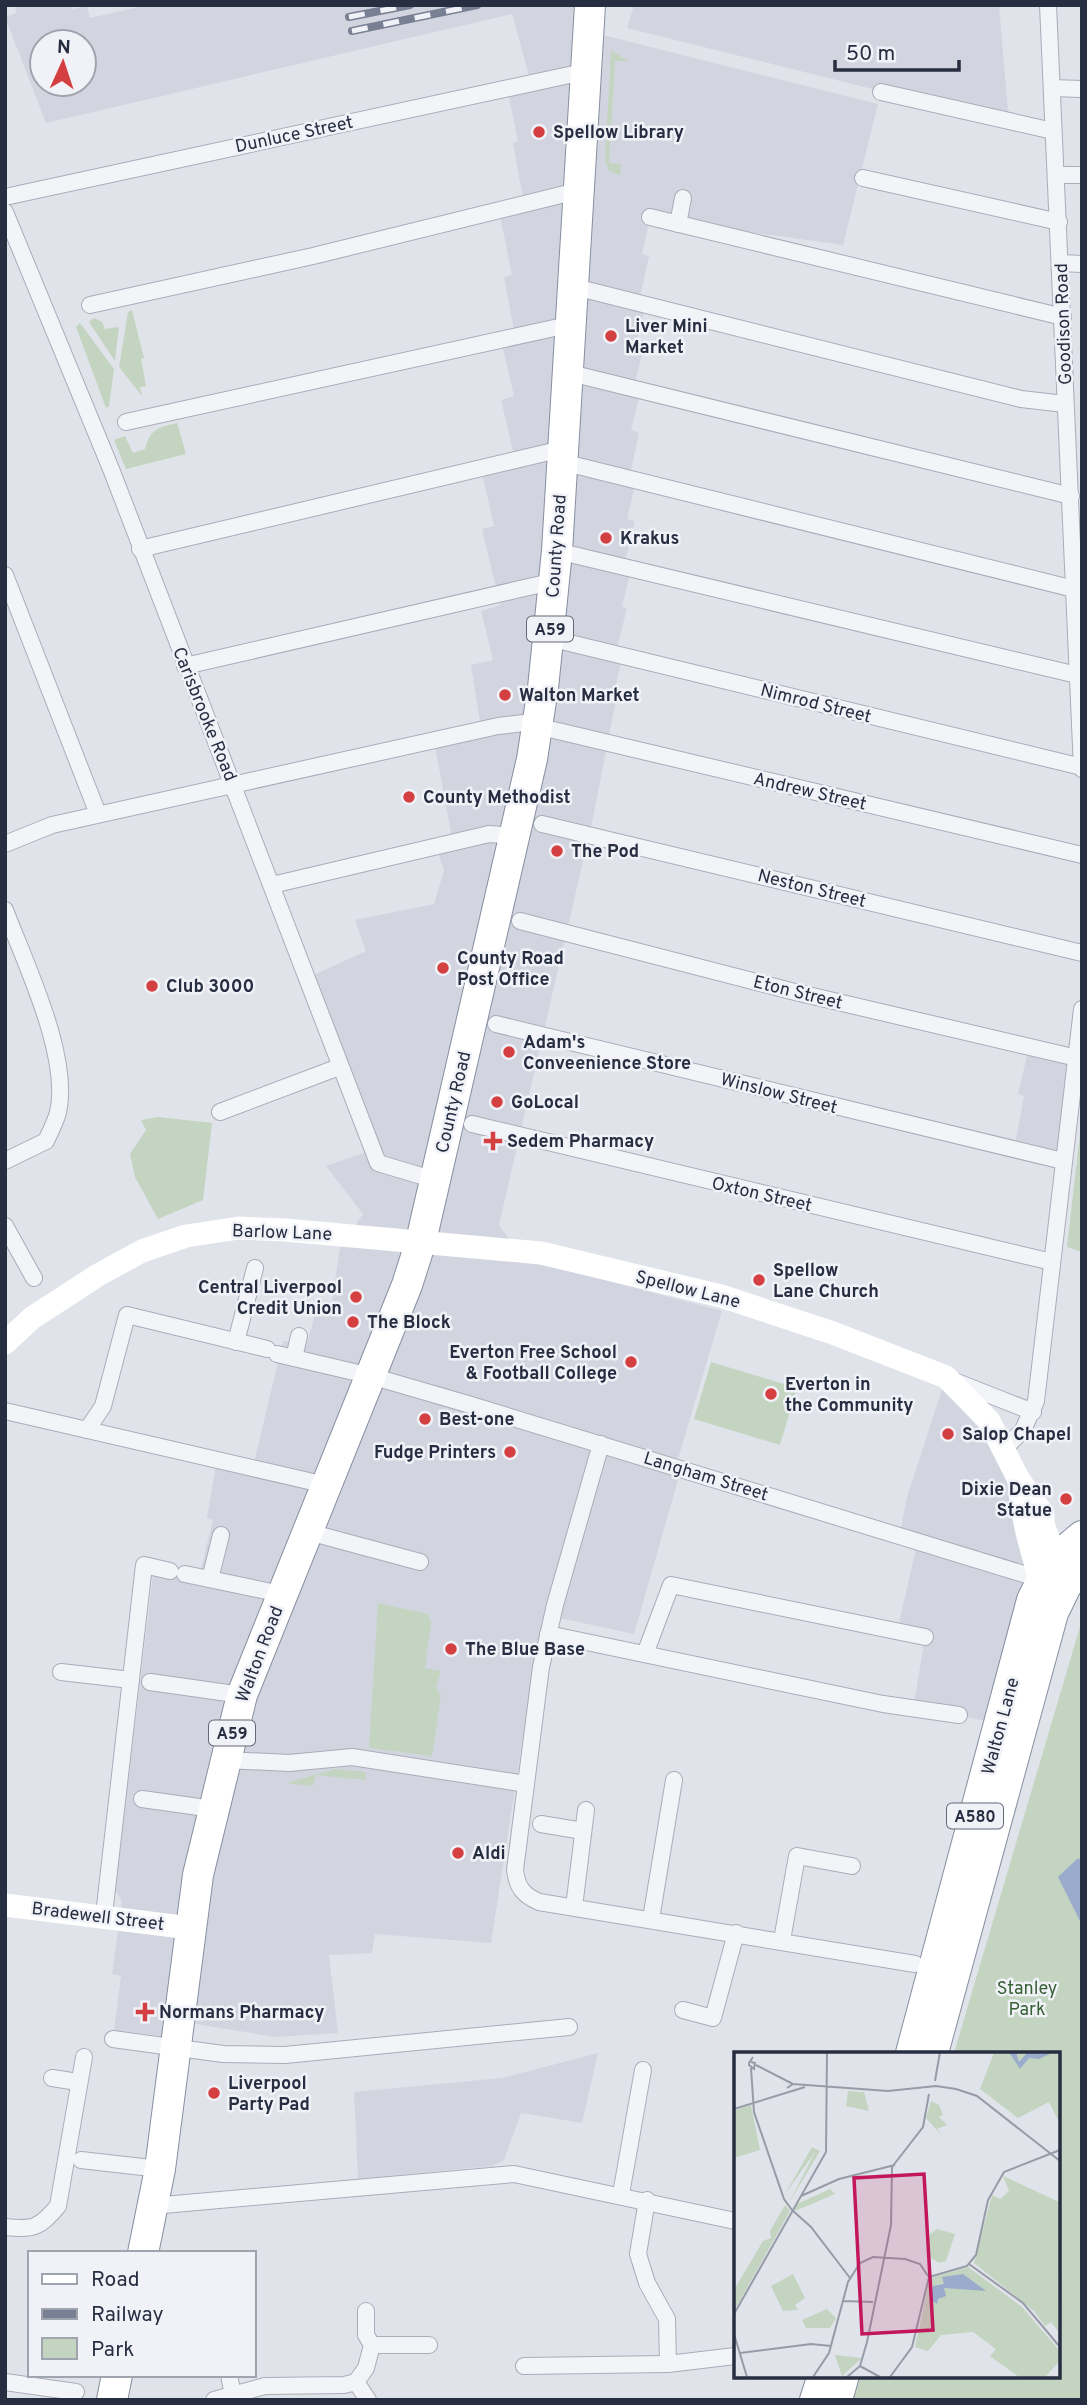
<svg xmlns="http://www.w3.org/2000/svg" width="1087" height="2405" viewBox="0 0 1087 2405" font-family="Overpass,sans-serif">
  <rect width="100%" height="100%" fill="#e0e3ea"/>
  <g fill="#d2d5df" fill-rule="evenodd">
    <path d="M15,5H71L72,9L87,6L90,18L148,5H590L587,31L878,104L843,245L650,218L642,254L649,256L639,302L646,304L637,342L644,344L634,388L641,390L631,430L639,433L629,479L636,481L627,519L635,521L624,567L631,569L622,607L627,608L616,653L623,655L614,693L617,695L593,818L499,1225L522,1258L722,1311L678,1459V1480L634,1634L546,1615L521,1750L491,1943L375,1934L372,1953L329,1955L338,2033L275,2037L178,2021L176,2038L114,2030L121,1976L112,1974L122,1901L115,1890L153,1575L199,1577L213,1520L207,1518L217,1459L253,1467L283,1341L307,1343L319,1300L332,1302L340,1247L363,1214L326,1166L372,1150L305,979L366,951L355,920L434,904L444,870L438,853L453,843L435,746L482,734L471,665L493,660L481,611L500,605L482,529L494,526L481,468L515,460L501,400L514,396L501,340L515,336L504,277L512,275L499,211L524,204L513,143L518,141L507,88L531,83L512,14L46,123L5,17L16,13ZM42,42H84V84H42Z"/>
    <path d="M634,5H999L1009,123L627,28Z"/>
    <path d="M1029,1047L1077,1058L1063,1161L1014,1150L1024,1096L1018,1094Z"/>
    <path d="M946,1377L971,1399L1051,1562L1001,1723L913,1709L925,1637L897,1632L916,1549L898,1544L907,1497Z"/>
    <path d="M598,2053L582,2123L521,2113L504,2160L492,2166L358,2179L354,2092L502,2078Z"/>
  </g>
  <g fill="#c3d4c1">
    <path d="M611,50L628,61H615L609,163L621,164L620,175L609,171L605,160Z"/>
    <path d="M132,310L144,358L141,359L146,386L140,387L142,396L119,367L128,312Z"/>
    <path d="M94,318L102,322L105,329L119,327L115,361L89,322Z"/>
    <path d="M80,323L114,369L109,406L106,408L76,327Z"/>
    <path d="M177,423L186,454L126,469L114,440L125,436L133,453L145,449C150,429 159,427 177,423Z"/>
    <path d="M1082,1116V1252L1067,1247Z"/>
    <path d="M158,1117L212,1123L203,1200L158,1219L135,1177L130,1154L146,1130L141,1120Z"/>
    <path d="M711,1362L797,1388L780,1445L694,1419Z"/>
    <path d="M378,1603L428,1614L431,1622L425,1668L441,1671L436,1688L441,1695L432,1756L369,1748Z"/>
    <path d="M1082,1620V2400H853L860,2375H1057V2053H954Z"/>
    <path d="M335,1769L366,1772L365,1780L316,1775L313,1786L286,1783Z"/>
  </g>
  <path fill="#9aabcb" d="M1082,1858V1925L1058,1877L1077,1859Z"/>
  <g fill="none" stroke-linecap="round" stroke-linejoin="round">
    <defs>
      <g id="street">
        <path d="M1048,5L1082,769"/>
        <path d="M1052,88L1082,89"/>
        <path d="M881,92L1053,131"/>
        <path d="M1056,175H1082"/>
        <path d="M863,178L1059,222"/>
        <path d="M5,197L583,72"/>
        <path d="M5,212L111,469L378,1163L435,1180"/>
        <path d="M650,217L1063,317"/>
        <path d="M678,224L683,198"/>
        <path d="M1061,263L1082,264"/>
        <path d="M571,286L1021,399L1065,404"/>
        <path d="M90,305L313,256L577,191"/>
        <path d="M566,372L1071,496"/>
        <path d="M126,422L568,325"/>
        <path d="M562,462L1074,589"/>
        <path d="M140,549L562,449"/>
        <path d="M557,551L1077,675"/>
        <path d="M5,575L98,814"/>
        <path d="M549,638L1082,767"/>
        <path d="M185,666L555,581"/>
        <path d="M542,824L1082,953"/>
        <path d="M5,844L52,825L498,726L524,723L1082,855"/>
        <path d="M272,885L489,834L516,836"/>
        <path d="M5,910C25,963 73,1061 57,1116C54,1124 50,1133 46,1141L5,1161"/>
        <path d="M520,921L791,991L1077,1058"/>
        <path d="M496,1024L1063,1161"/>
        <path d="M220,1112L339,1067"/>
        <path d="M472,1124L1052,1262"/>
        <path d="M5,1226L34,1278"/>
        <path d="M236,1342L255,1268"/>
        <path d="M277,1354L371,1376L471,1405L1040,1579"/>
        <path d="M294,1358L299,1336"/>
        <path d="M957,1382L1033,1412"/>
        <path d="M5,1411L326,1485"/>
        <path d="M87,1430L103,1406L127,1315L267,1349"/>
        <path d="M601,1444L555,1605L541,1667L515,1870C517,1887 523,1895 539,1902L915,1964"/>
        <path d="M1005,1448L1023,1430L1036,1401L1082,1009"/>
        <path d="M305,1531L420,1562"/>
        <path d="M185,1574L281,1594"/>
        <path d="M210,1579L221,1535"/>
        <path d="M548,1634L883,1704L959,1715"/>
        <path d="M645,1654L671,1585L925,1637"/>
        <path d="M61,1672L131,1680"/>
        <path d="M150,1682L242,1695"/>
        <path d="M225,1760L289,1763L352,1757L526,1784"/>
        <path d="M142,1799L213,1809"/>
        <path d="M541,1824L583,1831"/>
        <path d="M574,1907L586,1810"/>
        <path d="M104,1915L144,1565L170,1571"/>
        <path d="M651,1919L674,1780"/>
        <path d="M782,1940L797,1856L852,1866"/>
        <path d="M683,2010L713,2018L736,1933"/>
        <path d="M113,2039L223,2054L285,2055L569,2027"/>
        <path d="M52,2078L78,2082"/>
        <path d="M81,2160L160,2169"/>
        <path d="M621,2194L643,2070"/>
        <path d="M647,2200L638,2254L647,2283L667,2319L668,2364L735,2356"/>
        <path d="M152,2206L514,2174L735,2221"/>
        <path d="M5,2227C34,2230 39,2228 58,2206L84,2057"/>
        <path d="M372,2345H429"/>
        <path d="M524,2366L668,2364"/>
        <path d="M229,2375L234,2400"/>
        <path d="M5,2382L76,2392"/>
        <path d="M356,2382L366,2368L372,2345L366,2335V2311"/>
        <path d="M356,2382L368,2400"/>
        <path d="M214,2400L265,2386L344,2385L356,2382"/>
      </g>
      <g id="highway">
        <path d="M911,2053L1032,1600L1051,1562L1082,1536"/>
        <path d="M933,2053L1053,1613L1066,1586L1082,1567"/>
        <path d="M143,2253L160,2169L198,1875L242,1695L407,1285L421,1241L532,759L543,688L557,551L590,5"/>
        <path d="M112,2400L117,2375"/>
        <path d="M815,2400L823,2375"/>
        <path d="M837,2400L844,2375"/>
      </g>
    </defs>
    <use href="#street" stroke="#a9adb8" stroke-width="18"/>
    <use href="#highway" stroke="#878ea1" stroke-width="32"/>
    <use href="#street" stroke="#f3f4f8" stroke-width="16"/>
    <g stroke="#fff" stroke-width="23">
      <path d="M5,1343L32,1318L98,1275L142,1251L186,1236L239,1228L285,1230L541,1253L721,1296L833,1333L946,1377L989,1421L1019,1480L1043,1514V1524L1061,1573"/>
      <path d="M1019,1480C1021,1515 1030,1545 1040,1579L1050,1582"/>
      <path d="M5,1905L190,1928"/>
    </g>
    <use href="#highway" stroke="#fff" stroke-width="30"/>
    <defs>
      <g id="rail">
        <path d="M349,17L410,5"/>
        <path d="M352,31L477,5"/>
      </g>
    </defs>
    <use href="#rail" stroke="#798094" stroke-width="8"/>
    <use href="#rail" stroke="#f0f2f7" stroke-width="5" stroke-dasharray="16" stroke-linecap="butt"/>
  </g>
  <g fill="#d44041" stroke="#f0f2f7" stroke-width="2.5">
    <circle cx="539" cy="132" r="7"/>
    <circle cx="611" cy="336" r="7"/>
    <circle cx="606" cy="538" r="7"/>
    <circle cx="505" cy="695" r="7"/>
    <circle cx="409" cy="797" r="7"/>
    <circle cx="557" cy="851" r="7"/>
    <circle cx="443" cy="968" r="7"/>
    <circle cx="152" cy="986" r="7"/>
    <circle cx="509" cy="1052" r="7"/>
    <circle cx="497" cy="1102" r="7"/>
    <path d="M489.5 1130.5h7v7h7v7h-7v7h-7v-7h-7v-7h7z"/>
    <circle cx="759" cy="1280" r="7"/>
    <circle cx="356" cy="1297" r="7"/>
    <circle cx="353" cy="1322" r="7"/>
    <circle cx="631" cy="1362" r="7"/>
    <circle cx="771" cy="1394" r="7"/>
    <circle cx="425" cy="1419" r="7"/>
    <circle cx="948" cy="1434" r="7"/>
    <circle cx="510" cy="1452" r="7"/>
    <circle cx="1066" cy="1499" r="7"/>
    <circle cx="451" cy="1649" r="7"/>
    <circle cx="458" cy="1853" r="7"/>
    <path d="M141.5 2001.5h7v7h7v7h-7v7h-7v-7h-7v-7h7z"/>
    <circle cx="214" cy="2093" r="7"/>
  </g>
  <g text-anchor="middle" stroke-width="5" stroke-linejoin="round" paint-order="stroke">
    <g fill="#f0f2f7" stroke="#646978" stroke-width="2">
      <rect x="527" y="616.5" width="46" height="25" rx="5"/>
      <rect x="209" y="1720.5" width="46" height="25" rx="5"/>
      <rect x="947" y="1803.5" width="56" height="25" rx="5"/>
    </g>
    <g font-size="16" font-weight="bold" fill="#282e42">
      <text x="550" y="635">A59</text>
      <text x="232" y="1739">A59</text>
      <text x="975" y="1822">A580</text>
    </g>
    <g font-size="18" font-weight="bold" fill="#282e42" stroke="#f0f2f7" text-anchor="start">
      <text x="553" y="138">Spellow Library</text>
      <text x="625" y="332">Liver Mini<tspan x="625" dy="21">Market</tspan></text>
      <text x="620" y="544">Krakus</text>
      <text x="519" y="701">Walton Market</text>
      <text x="423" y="803">County Methodist</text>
      <text x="571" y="857">The Pod</text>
      <text x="457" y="964">County Road<tspan x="457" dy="21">Post Office</tspan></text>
      <text x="166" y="992">Club 3000</text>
      <text x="523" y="1048">Adam's<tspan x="523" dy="21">Conveenience Store</tspan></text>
      <text x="511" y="1108">GoLocal</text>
      <text x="507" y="1147">Sedem Pharmacy</text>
      <text x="773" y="1276">Spellow<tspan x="773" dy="21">Lane Church</tspan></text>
      <text x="342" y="1293" text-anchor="end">Central Liverpool<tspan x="342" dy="21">Credit Union</tspan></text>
      <text x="367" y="1328">The Block</text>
      <text x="617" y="1358" text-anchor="end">Everton Free School<tspan x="617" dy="21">&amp; Football College</tspan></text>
      <text x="785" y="1390">Everton in<tspan x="785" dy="21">the Community</tspan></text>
      <text x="439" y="1425">Best-one</text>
      <text x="962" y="1440">Salop Chapel</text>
      <text x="496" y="1458" text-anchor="end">Fudge Printers</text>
      <text x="1052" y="1495" text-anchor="end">Dixie Dean<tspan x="1052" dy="21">Statue</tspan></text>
      <text x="465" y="1655">The Blue Base</text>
      <text x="472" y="1859">Aldi</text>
      <text x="159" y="2018">Normans Pharmacy</text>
      <text x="228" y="2089">Liverpool<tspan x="228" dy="21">Party Pad</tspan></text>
    </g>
    <g font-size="18" fill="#282e42" stroke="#f0f2f7">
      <text transform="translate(294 134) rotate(-12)" y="6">Dunluce Street</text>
      <text transform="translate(1063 324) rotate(-92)" y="6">Goodison Road</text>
      <text transform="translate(556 546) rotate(-86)" y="6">County Road</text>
      <text transform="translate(816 703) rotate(14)" y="6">Nimrod Street</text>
      <text transform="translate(205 714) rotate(68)" y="6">Carisbrooke Road</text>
      <text transform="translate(810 791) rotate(13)" y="6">Andrew Street</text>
      <text transform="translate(812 888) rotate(14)" y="6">Neston Street</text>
      <text transform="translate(798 992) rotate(14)" y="6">Eton Street</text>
      <text transform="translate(779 1093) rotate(14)" y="6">Winslow Street</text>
      <text transform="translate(453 1102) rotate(-77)" y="6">County Road</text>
      <text transform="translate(762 1194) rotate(13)" y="6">Oxton Street</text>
      <text transform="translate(282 1232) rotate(2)" y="6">Barlow Lane</text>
      <text transform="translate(688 1289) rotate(14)" y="6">Spellow Lane</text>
      <text transform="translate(706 1476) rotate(17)" y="6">Langham Street</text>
      <text transform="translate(259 1654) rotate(-69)" y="6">Walton Road</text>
      <text transform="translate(1000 1726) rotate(-75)" y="6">Walton Lane</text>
      <text transform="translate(98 1916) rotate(7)" y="6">Bradewell Street</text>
    </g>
    <g font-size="18" fill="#375f35" stroke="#f0f2f7">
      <text x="1027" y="1994">Stanley<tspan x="1027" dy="21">Park</tspan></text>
    </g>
  </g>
  <g transform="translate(734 2052)">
    <rect width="326" height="326" fill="#e0e3ea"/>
    <path d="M325,0V70L315,50L284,66L246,37L260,1ZM114,39L130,40L135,59L112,54ZM197,49L205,53L209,63L205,65L213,73L203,77L208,84L192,66ZM17,53L26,98L0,106V59ZM78,95L86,99L55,151L81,100L51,142ZM269,124L325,150L324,279L317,270L311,274L300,259L240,211L258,143L266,147L275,139ZM96,137L101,142L61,159V153ZM51,153L56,159L0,259V238L29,189L37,186L36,179ZM203,177L221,182L212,209L205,211L193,203L196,182ZM234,215L288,255L325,298V310L311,325H285L256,304L262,297L239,280L207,283L194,299L181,295L196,226ZM59,222L71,246L61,253L64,258L49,259L37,234ZM93,257L102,266L96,276H72L68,268ZM101,303L128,306L108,324Z" fill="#c3d4c1"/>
    <path d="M275,0H282L285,10L294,0H320L305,7L295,6L286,17ZM229,222L252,239L210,236L212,244L204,247L203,252L197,248L199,234L210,232L208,225Z" fill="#9aabcb"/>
    <path fill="none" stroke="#969ba7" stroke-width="2" d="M17,10L21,11L20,17L15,13V11L19,5M22,13L59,32M17,16L20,60L50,147L58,158M201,29L206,0M53,36L59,32L154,39L202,34L222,37L243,44L326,109M0,57L71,35M67,144L105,127L161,113M58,158L77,175L116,226M235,212L289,251L326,295M109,249L139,250M0,262L92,100L93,0M0,282L13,325M6,301L77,292L97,294M126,314L146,325M79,325L95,301L114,230L126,211L139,205L171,207L186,212L194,224M113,325L126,314L133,290L157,173L158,115L189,75L195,42M156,325L178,295L195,225L233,214L242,203L254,148L270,120L326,98"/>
    <path fill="#c2185b" fill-opacity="0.15" stroke="#c2185b" stroke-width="3.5" d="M190,122L199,278L128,282L120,126Z"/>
    <rect width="326" height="326" fill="none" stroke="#282e42" stroke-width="3.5"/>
  </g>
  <rect width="1087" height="2405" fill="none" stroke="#282e42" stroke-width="14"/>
  <rect x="28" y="2251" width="228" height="126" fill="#f0f2f7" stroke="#a0a4af" stroke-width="2"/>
  <rect x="42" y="2274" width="35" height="10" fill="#ffffff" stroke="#a0a4af" stroke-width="2"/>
  <text x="91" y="2286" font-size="21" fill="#282e42">Road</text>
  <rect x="42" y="2309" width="35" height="10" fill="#798094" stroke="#a0a4af" stroke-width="2"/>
  <text x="91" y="2321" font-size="21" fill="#282e42">Railway</text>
  <rect x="42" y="2338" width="35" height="21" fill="#c3d4c1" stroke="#a0a4af" stroke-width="2"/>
  <text x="91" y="2356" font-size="21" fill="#282e42">Park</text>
  <g transform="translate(63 63) rotate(3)"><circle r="33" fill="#f0f2f7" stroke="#a0a4af" stroke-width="2"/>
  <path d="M0-5L12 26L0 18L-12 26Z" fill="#d44041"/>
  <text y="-10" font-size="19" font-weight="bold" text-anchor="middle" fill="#282e42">N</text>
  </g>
  <path d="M835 60v10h124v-10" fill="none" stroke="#282e42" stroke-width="3.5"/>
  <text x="846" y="60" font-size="21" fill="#282e42" stroke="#f0f2f7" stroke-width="5" paint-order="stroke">50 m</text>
</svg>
